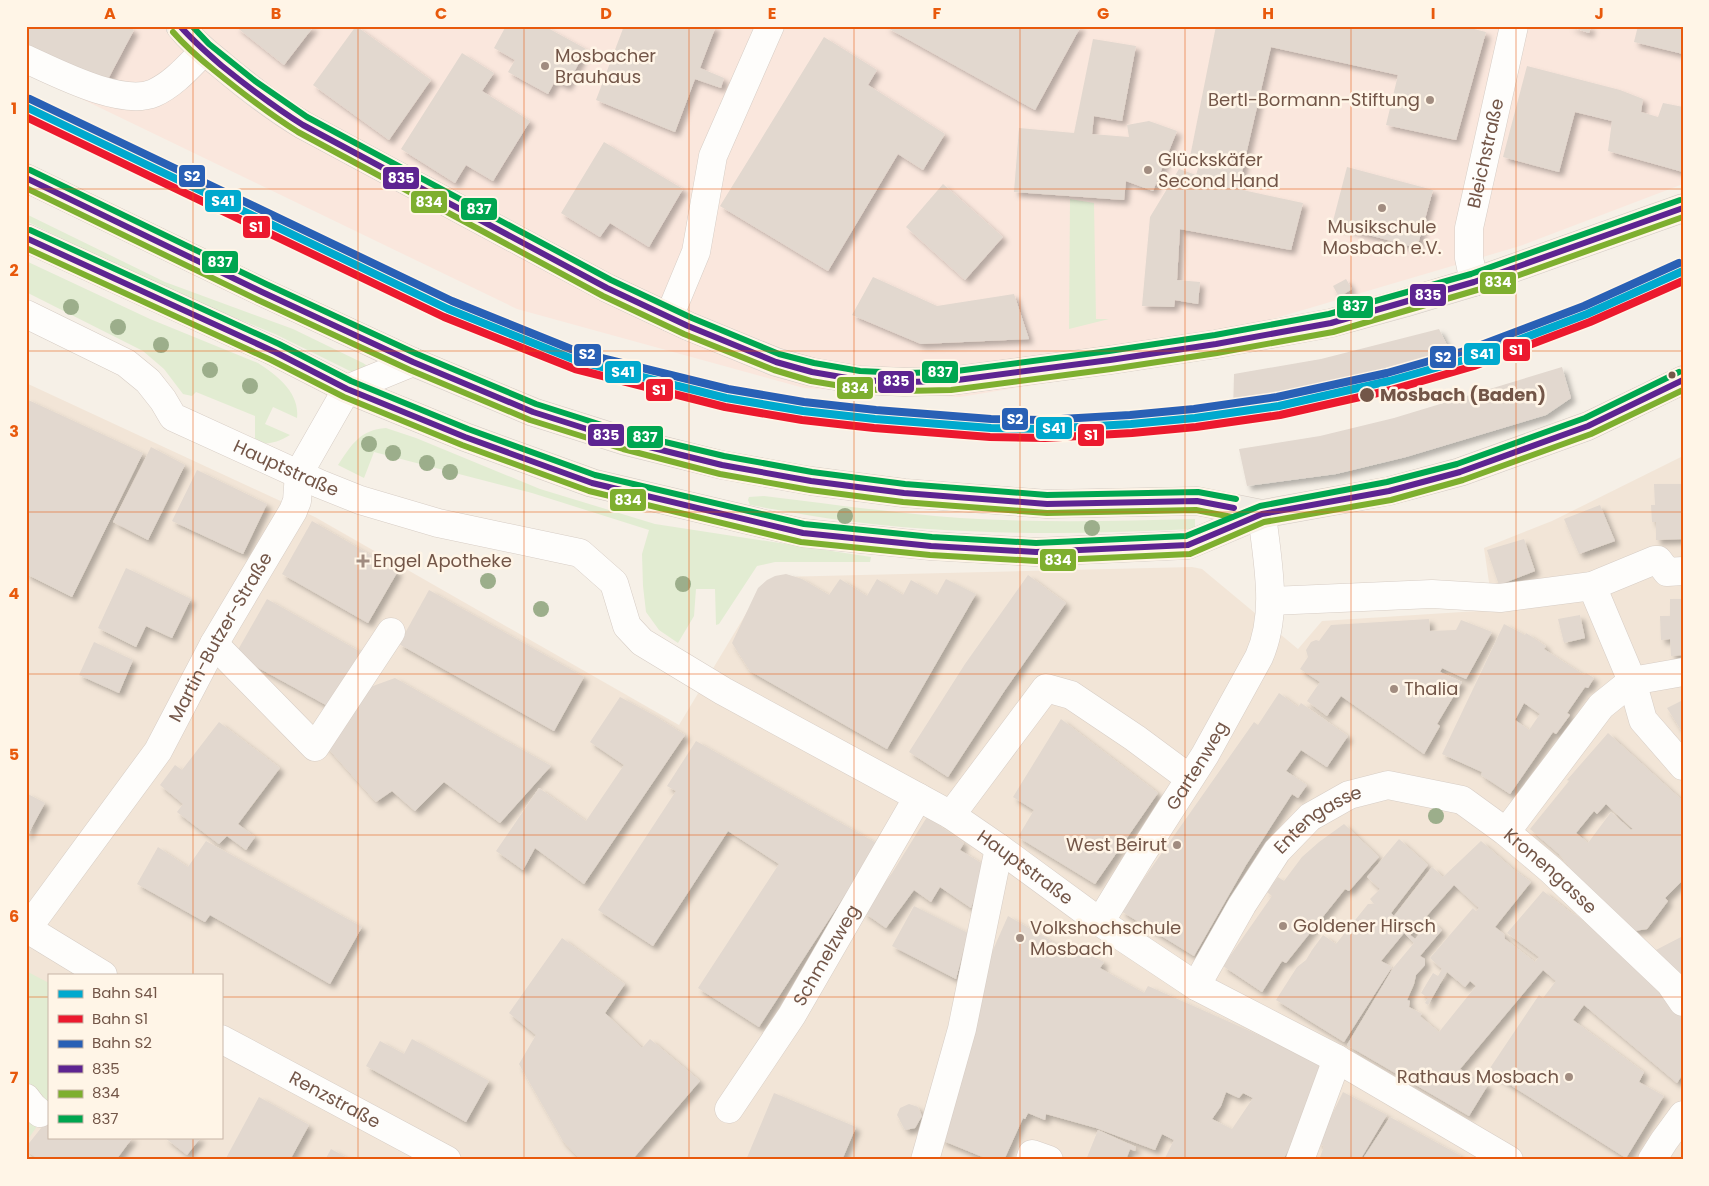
<svg xmlns="http://www.w3.org/2000/svg" width="1709" height="1186" viewBox="0 0 1709 1186" font-family="Poppins,sans-serif">
  <defs>
    <filter id="shadow"><feDropShadow dx="4.5" dy="4.5" stdDeviation="2.5" flood-color="#0004"/></filter>
  </defs>
  <rect width="100%" height="100%" fill="#f6f0e7"/>
  <path fill="#f2e5d7" fill-rule="evenodd" d="M26,383L315,517L679,725L765,582L778,577L1192,567L1202,569L1298,649L1322,621L1493,610L1484,548L1552,521L1683,456V1160H26ZM49,975H221V1137H49Z"/>
  <path fill="#fae7dd" d="M26,26H1683V184L1520,246L1065,380L960,397L804,388L517,309L26,72Z"/>
  <g fill="#e2ecd2">
    <path d="M1070,199L1094,203L1096,319H1109L1069,329Z"/>
    <path d="M26,214L165,282L293,329L363,363L366,365L364,369L354,373L275,334L176,294L26,221Z"/>
    <path d="M26,261L150,319L258,363C277,375 300,393 297,418L273,407L265,424L290,435C278,442 269,445 255,443V416L196,392L192,396L183,394L164,369L143,351L26,292Z"/>
    <path d="M386,428L416,438L540,489L655,524L871,557L870,562H775L757,566L719,624L716,625L715,589H696L694,616L678,643L659,630L646,612L643,586L642,554L649,530L532,493L374,452L364,478L338,465C352,444 360,430 386,428Z"/>
    <path d="M764,496C829,504 894,513 960,518C1038,523 1117,521 1195,519V529C1074,535 952,536 832,519C805,515 778,510 750,505L748,500L749,497Z"/>
    <path d="M26,971L49,983V1109L26,1142Z"/>
  </g>
  <g fill="#e2d8cf" fill-rule="evenodd" filter="url(#shadow)">
    <path d="M26,26H127L134,30L106,83L26,47Z"/>
    <path d="M235,26H314L284,65Z"/>
    <path d="M356,26L431,80L389,140L313,85Z"/>
    <path d="M506,26H544L586,49L567,86L555,81L548,94L508,72L515,60L494,48Z"/>
    <path d="M624,26H716L700,68L724,78L721,88L695,79L675,132L596,100Z"/>
    <path d="M884,26H1081L1035,110Z"/>
    <path d="M1216,26H1462L1486,32L1456,140L1386,125L1398,75L1271,47L1238,189L1303,203L1291,250L1180,229L1177,280L1200,282L1198,304L1175,300L1174,307L1142,306L1150,217L1179,169L1196,175L1201,159L1190,157Z"/>
    <path d="M1568,26H1591L1589,33Z"/>
    <path d="M1638,26H1683V54L1634,42Z"/>
    <path d="M824,37L877,70L868,85L945,134L923,170L898,154L828,271L720,206Z"/>
    <path d="M1093,39L1136,46L1122,121L1094,116L1092,134L1129,137L1127,125L1149,121L1177,131L1153,191L1126,181L1124,200L1014,192L1019,128L1074,133Z"/>
    <path d="M462,53L494,73L482,91L530,121L493,181L466,165L455,183L401,149Z"/>
    <path d="M1527,66L1620,90L1643,99L1641,112L1658,117L1663,103L1683,107V172L1608,151L1612,121L1575,112L1559,172L1503,157Z"/>
    <path d="M604,142L683,189L649,247L610,223L600,237L561,213Z"/>
    <path d="M1347,167L1433,190L1417,248L1332,225Z"/>
    <path d="M943,184L1003,237L965,280L906,227Z"/>
    <path d="M873,277L937,306L1014,294L1029,339L921,344L852,315Z"/>
    <path d="M1346,279L1352,289L1339,297L1333,286Z"/>
    <path d="M1439,329L1455,361L1351,389L1233,413L1234,374L1321,359Z"/>
    <path d="M1562,367L1571,398L1546,415L1406,457L1336,474L1247,486L1239,449L1320,436L1394,418Z"/>
    <path d="M26,399L143,453L72,597L26,574Z"/>
    <path d="M151,447L185,465L148,540L113,522Z"/>
    <path d="M197,470L267,504L243,554L172,521Z"/>
    <path d="M1654,484H1683V539L1656,540V522H1652L1651,505H1655Z"/>
    <path d="M1600,505L1615,541L1579,554L1564,519Z"/>
    <path d="M312,521L398,571L368,623L282,574Z"/>
    <path d="M1524,539L1535,571L1499,585L1487,550Z"/>
    <path d="M126,568L191,599L172,638L146,626L136,647L98,628Z"/>
    <path d="M786,574L802,579L829,595L840,579L867,596L877,579L903,595L911,580L937,595L946,579L976,594L887,749L750,671L732,643L758,588L767,580L775,576Z"/>
    <path d="M1028,575L1066,603L1005,690L948,777L909,752L965,664Z"/>
    <path d="M429,590L584,677L554,731L399,644Z"/>
    <path d="M267,599L366,655L335,710L235,655Z"/>
    <path d="M1670,599H1683V655L1671,656L1670,639L1661,640L1660,616H1670Z"/>
    <path d="M1580,615L1585,638L1564,643L1558,619Z"/>
    <path d="M1429,619L1430,631L1456,630L1461,620L1492,632L1466,679L1442,668L1440,672L1462,682L1437,724L1440,726L1424,754L1341,696L1327,716L1307,701L1320,682L1300,669L1308,657L1306,650L1311,642L1316,640L1319,641L1331,625Z"/>
    <path d="M1504,624L1525,635L1526,633L1546,646L1544,649L1584,675L1586,673L1594,678L1588,688L1585,687L1567,713L1570,715L1556,734L1553,732L1510,794L1481,775L1482,772L1442,754ZM1524,703L1540,714L1529,730L1515,720Z"/>
    <path d="M94,642L133,660L119,693L79,675Z"/>
    <path d="M395,678L551,766L500,823L444,782L415,811L392,791L376,802L325,745L362,690Z"/>
    <path d="M1279,693L1298,707L1301,703L1348,736L1327,767L1301,750L1286,771L1307,785L1298,798L1292,794L1246,865L1194,956L1121,911L1254,722L1258,725Z"/>
    <path d="M620,697L655,716L685,735L584,884L535,848L523,870L496,851L539,788L586,821L624,765L590,742Z"/>
    <path d="M1683,700V733L1667,708Z"/>
    <path d="M1061,719L1158,793L1095,884L1018,837L1034,810L1013,797Z"/>
    <path d="M219,722L280,768L238,824L255,837L246,850L227,836L219,844L177,812L183,804L160,785L175,765L182,770Z"/>
    <path d="M1608,733L1683,801V880L1665,898L1668,901L1647,929L1634,931L1589,891L1559,854L1530,829L1569,781L1567,780ZM1606,804L1633,829L1631,830L1611,812L1588,843L1576,833L1594,811L1597,814Z"/>
    <path d="M696,741L878,844L759,1027L698,988L779,864L728,831L653,946L598,910L676,791L667,786Z"/>
    <path d="M26,793L45,803L26,838Z"/>
    <path d="M927,817L964,843L960,850L986,866L971,908L940,887L931,902L914,890L886,928L863,912L892,873Z"/>
    <path d="M1344,824L1379,857L1349,891L1345,889L1286,963L1282,961L1262,992L1223,966L1272,896L1267,892L1278,877L1284,881L1302,857L1319,842Z"/>
    <path d="M1399,839L1428,865L1391,913L1394,916L1432,867L1443,877L1481,841L1513,869L1531,882L1495,927L1504,934L1505,939L1535,962L1539,957L1507,933L1543,891L1574,915L1575,914L1672,998L1683,1014V1074L1677,1083L1584,1005L1573,1020L1644,1072L1639,1082L1664,1096L1626,1158L1488,1071L1539,995L1543,998L1556,981L1543,970L1460,1069L1488,1085L1469,1116L1347,1045L1393,968L1414,943L1404,933L1381,961L1392,967L1344,1042L1276,1000L1297,967L1306,960L1312,950L1323,935L1336,944L1368,904H1374L1370,899L1380,889L1367,877ZM1454,885L1479,908L1476,911L1473,908L1430,958L1442,969L1438,976L1433,973L1421,993L1428,998L1425,1003L1428,1005L1447,972L1465,987L1470,981L1476,986L1439,1032L1420,1016L1422,1014L1409,1007L1410,1001L1407,1000L1414,984L1416,975L1425,965V959L1420,956L1442,930L1432,921L1415,939L1410,935Z"/>
    <path d="M206,841L362,927L330,984L210,915L205,922L137,884L158,847L188,867Z"/>
    <path d="M914,906L968,933L956,979L892,946Z"/>
    <path d="M1008,916L1077,956L1081,950L1104,962L1100,968L1144,993L1148,986L1252,1032L1327,1068L1308,1115L1283,1160H1164L1174,1140L1162,1134L1155,1150L1096,1128L1046,1114L1045,1120L1028,1113L1025,1119L1023,1118L1004,1160H990L941,1140L977,986ZM1226,1092L1239,1098L1243,1093L1253,1098L1232,1129L1212,1119L1221,1106Z"/>
    <path d="M1683,936V985L1654,951Z"/>
    <path d="M562,938L625,984L605,1013L642,1048L650,1039L700,1081L632,1160H581L563,1141L519,1064L536,1035L509,1013Z"/>
    <path d="M412,1039L489,1081L466,1122L366,1066L380,1041L404,1054Z"/>
    <path d="M1343,1092L1387,1115L1360,1160H1319L1324,1146L1318,1143Z"/>
    <path d="M774,1093L856,1127L842,1160H746Z"/>
    <path d="M259,1097L309,1125L290,1160H225Z"/>
    <path d="M909,1104L918,1107L922,1116L915,1128L905,1130L897,1115L900,1108Z"/>
    <path d="M1390,1117L1419,1133L1461,1156L1459,1160H1362Z"/>
    <path d="M49,1118V1137H133L116,1160H39L26,1150V1147Z"/>
    <path d="M1098,1130L1136,1147L1135,1151L1130,1149L1127,1157L1134,1160H1086Z"/>
    <path d="M164,1137H201L187,1155Z"/>
    <path d="M331,1149L351,1160H325Z"/>
  </g>
  <g fill="none" stroke-linecap="round" stroke-linejoin="round">
    <defs>
      <g id="minor">
        <path d="M26,59C57,73 122,107 154,93C174,84 189,66 204,51"/>
        <path id="s1" d="M1474,282L1469,258V228L1514,26"/>
        <path id="s2" d="M26,314L126,363L148,381L163,400L173,417L320,484L360,500L438,523L580,553L614,583L627,626L642,642L723,691L951,815L999,848L1100,922L1196,986L1337,1059L1509,1160"/>
        <path d="M669,317L696,252L713,156L770,26"/>
        <path d="M1592,586L1632,681L1643,720L1683,766"/>
        <path d="M1271,601L1432,594L1500,598L1592,586L1655,560H1658L1667,572L1683,571"/>
        <path d="M214,644L315,747L391,632"/>
        <path d="M951,815L1046,688L1071,695L1135,738L1189,778"/>
        <path d="M1506,832L1601,706L1632,681L1683,672"/>
        <path id="s3" d="M1100,922L1141,855L1205,755L1259,657C1279,612 1267,561 1262,514"/>
        <path d="M26,928L103,975"/>
        <path id="s4" d="M27,929L158,751L214,644L293,511L297,501L299,473L347,389L413,362"/>
        <path id="s5" d="M1196,986L1242,905L1277,851L1310,817L1349,795L1388,785L1462,800L1506,832L1551,870L1670,983L1683,1002"/>
        <path id="s6" d="M221,1039L447,1160"/>
        <path d="M26,1098L33,1107L40,1113"/>
        <path id="s7" d="M729,1109L792,1015L918,797"/>
        <path d="M925,1160L962,1029L999,848"/>
        <path d="M1030,1160L1032,1154L1049,1160"/>
        <path d="M1300,1160L1337,1059"/>
        <path d="M1652,1160L1664,1141L1683,1115"/>
      </g>
      <g id="major">
        <path d="M180,26C191,40 205,52 219,63C246,86 273,107 303,125L607,288L688,326L776,362L812,372L859,380L904,382L950,381L1110,360L1216,344L1331,323L1404,303L1474,282L1683,208"/>
        <path d="M26,178L262,292L413,362L533,412L625,441L722,465L811,481L904,493L1047,504L1197,501L1262,514"/>
        <path d="M26,238L275,352L347,389L465,437L592,483L803,533L931,546L1036,552L1188,545L1262,514L1389,491L1460,472L1588,426L1683,380"/>
      </g>
    </defs>
    <use href="#minor" stroke="#d7cdc5" stroke-width="29"/>
    <use href="#major" stroke="#d5cbc4" stroke-width="29"/>
    <use href="#minor" stroke="#fefdfb" stroke-width="28"/>
    <use href="#major" stroke="#f1ece4" stroke-width="28"/>
    <defs>
      <g id="bus-1">
        <path d="M180,26C193,41 207,53 222,66C248,87 274,107 303,125L607,288L688,326L776,362L812,372L859,380L904,382L950,381L1110,360L1216,344L1331,323L1474,282L1683,208"/>
        <path d="M26,178L262,292L413,362L533,412L625,441L722,465L811,481L904,493L1047,504L1197,501L1234,508"/>
        <path d="M26,238L275,352L347,389L465,437L592,483L803,533L931,546L1036,552L1188,545L1262,514L1389,491L1460,472L1588,426L1683,380"/>
      </g>
      <g id="bus-2">
        <path d="M173,32C186,47 200,59 215,71C242,93 269,114 298,132L603,296L684,334L774,370L811,381L859,389L904,391L951,390L1111,369L1217,353L1333,332L1477,290L1683,217"/>
        <path d="M26,188L258,300L410,370L530,420L623,449L720,474L810,490L903,502L1047,513L1196,510L1232,517"/>
        <path d="M26,248L271,360L344,397L462,445L589,491L801,542L930,555L1036,561L1190,554L1264,522L1391,500L1463,480L1591,434L1683,390"/>
      </g>
      <g id="bus-3">
        <path d="M192,26L209,44L255,81L307,117L611,280L692,318L779,354L814,363L860,371L904,373L949,372L1109,351L1215,335L1329,314L1471,274L1680,200"/>
        <path d="M30,170L266,284L417,354L536,404L627,433L724,456L812,472L905,484L1047,495L1198,492L1236,499"/>
        <path d="M30,230L279,344L351,381L468,429L595,475L804,524L932,537L1036,543L1186,536L1260,506L1387,482L1457,464L1585,418L1679,372"/>
      </g>
    </defs>
    <use href="#bus-1" stroke="#fff5e7" stroke-width="10"/>
    <use href="#bus-2" stroke="#fff5e7" stroke-width="10"/>
    <use href="#bus-3" stroke="#fff5e7" stroke-width="10"/>
    <use href="#bus-1" stroke="#5d2491" stroke-width="6"/>
    <use href="#bus-2" stroke="#7eaf2f" stroke-width="6"/>
    <use href="#bus-3" stroke="#00a650" stroke-width="6"/>
    <defs>
      <path id="rail-1" d="M26,107L448,309L578,361L726,398L803,411L875,419L991,428L1044,429L1131,424L1195,418L1279,406L1389,381L1471,358L1587,314L1683,271"/>
      <path id="rail-2" d="M26,117L444,317L575,369L725,407L802,420L874,428L990,437L1045,438L1132,433L1196,427L1280,415L1391,390L1474,366L1590,322L1683,281"/>
      <path id="rail-3" d="M30,99L452,301L581,353L728,389L804,402L876,410L991,419L1044,420L1130,415L1194,409L1277,397L1387,373L1468,350L1584,306L1679,263"/>
    </defs>
    <use href="#rail-1" stroke="#fff5e7" stroke-width="11"/>
    <use href="#rail-2" stroke="#fff5e7" stroke-width="11"/>
    <use href="#rail-3" stroke="#fff5e7" stroke-width="11"/>
    <use href="#rail-1" stroke="#00a9ce" stroke-width="8"/>
    <use href="#rail-2" stroke="#ec192e" stroke-width="8"/>
    <use href="#rail-3" stroke="#2960b5" stroke-width="8"/>
  </g>
  <g fill="#9cae8b">
    <circle cx="71" cy="307" r="8"/>
    <circle cx="118" cy="327" r="8"/>
    <circle cx="161" cy="345" r="8"/>
    <circle cx="210" cy="370" r="8"/>
    <circle cx="250" cy="386" r="8"/>
    <circle cx="369" cy="444" r="8"/>
    <circle cx="393" cy="453" r="8"/>
    <circle cx="427" cy="463" r="8"/>
    <circle cx="450" cy="472" r="8"/>
    <circle cx="845" cy="516" r="8"/>
    <circle cx="1092" cy="528" r="8"/>
    <circle cx="488" cy="581" r="8"/>
    <circle cx="683" cy="584" r="8"/>
    <circle cx="541" cy="609" r="8"/>
    <circle cx="1436" cy="816" r="8"/>
  </g>
  <path fill="none" stroke="#e8590c" stroke-width="1" stroke-opacity="0.55" d="M193,26V975M358,26V1160M524,26V1160M689,26V1160M854,26V1160M1020,26V1160M1185,26V1160M1351,26V1160M1516,26V1160M26,189H1683M26,351H1683M26,512H1683M26,674H1683M26,835H1683M26,997H49M221,997H1683M193,1137V1160"/>
  <g fill="#a18c80" stroke="#fff5e7" stroke-width="2">
    <circle cx="545" cy="66" r="5"/>
    <circle cx="1430" cy="100" r="5"/>
    <circle cx="1148" cy="170" r="5"/>
    <circle cx="1382" cy="208" r="5"/>
    <path d="M360.5 553.5h5v5h5v5h-5v5h-5v-5h-5v-5h5z"/>
    <circle cx="1394" cy="689" r="5"/>
    <circle cx="1177" cy="845" r="5"/>
    <circle cx="1283" cy="926" r="5"/>
    <circle cx="1020" cy="938" r="5"/>
    <circle cx="1569" cy="1077" r="5"/>
  </g>
  <g fill="#735648" stroke="#fff5e7" stroke-width="2">
    <circle cx="1672" cy="375" r="4.5"/>
    <circle cx="1367" cy="395" r="8"/>
  </g>
  <g text-anchor="middle" stroke-width="5" stroke-linejoin="round" paint-order="stroke">
    <g font-size="18" fill="#735648" stroke="#fff5e7" text-anchor="start">
      <text x="555" y="62">Mosbacher<tspan x="555" dy="21">Brauhaus</tspan></text>
      <text x="1420" y="106" text-anchor="end">Bertl-Bormann-Stiftung</text>
      <text x="1158" y="166">Glückskäfer<tspan x="1158" dy="21">Second Hand</tspan></text>
      <text x="1382" y="233" text-anchor="middle">Musikschule<tspan x="1382" dy="21">Mosbach e.V.</tspan></text>
      <text x="373" y="567">Engel Apotheke</text>
      <text x="1404" y="695">Thalia</text>
      <text x="1167" y="851" text-anchor="end">West Beirut</text>
      <text x="1293" y="932">Goldener Hirsch</text>
      <text x="1030" y="934">Volkshochschule<tspan x="1030" dy="21">Mosbach</tspan></text>
      <text x="1559" y="1083" text-anchor="end">Rathaus Mosbach</text>
    </g>
    <g font-size="18" fill="#735648" stroke="#fff5e7">
      <text dy="6" stroke="none"><textPath href="#s1" startOffset="131">Bleichstraße</textPath></text>
      <text dy="6" stroke="none"><textPath href="#s2" startOffset="308">Hauptstraße</textPath></text>
      <text dy="6" stroke="none"><textPath href="#s4" startOffset="351">Martin-Butzer-Straße</textPath></text>
      <text dy="6" stroke="none"><textPath href="#s3" startOffset="184">Gartenweg</textPath></text>
      <text dy="6" stroke="none"><textPath href="#s5" startOffset="210">Entengasse</textPath></text>
      <text dy="6" stroke="none"><textPath href="#s2" startOffset="1172">Hauptstraße</textPath></text>
      <text dy="6" stroke="none"><textPath href="#s5" startOffset="479">Kronengasse</textPath></text>
      <text dy="6" stroke="none"><textPath href="#s7" startOffset="182">Schmelzweg</textPath></text>
      <text dy="6" stroke="none"><textPath href="#s6" startOffset="129">Renzstraße</textPath></text>
    </g>
    <g font-size="18" font-weight="bold" fill="#735648" stroke="#fff5e7" text-anchor="start">
      <text x="1380" y="401">Mosbach (Baden)</text>
    </g>
  </g>
  <g stroke="#fff5e7" stroke-width="2">
    <rect x="178" y="164" width="28" height="24" rx="5" fill="#2960b5"/>
    <rect x="382" y="166" width="38" height="24" rx="5" fill="#5d2491"/>
    <rect x="204" y="189" width="38" height="24" rx="5" fill="#00a9ce"/>
    <rect x="410" y="190" width="38" height="24" rx="5" fill="#7eaf2f"/>
    <rect x="460" y="197" width="38" height="24" rx="5" fill="#00a650"/>
    <rect x="242" y="215" width="29" height="24" rx="5" fill="#ec192e"/>
    <rect x="201" y="250" width="38" height="24" rx="5" fill="#00a650"/>
    <rect x="1479" y="271" width="38" height="24" rx="5" fill="#7eaf2f"/>
    <rect x="1409" y="283" width="38" height="24" rx="5" fill="#5d2491"/>
    <rect x="1336" y="295" width="38" height="24" rx="5" fill="#00a650"/>
    <rect x="1502" y="338" width="29" height="24" rx="5" fill="#ec192e"/>
    <rect x="1463" y="342" width="38" height="24" rx="5" fill="#00a9ce"/>
    <rect x="573" y="343" width="29" height="24" rx="5" fill="#2960b5"/>
    <rect x="1429" y="345" width="28" height="24" rx="5" fill="#2960b5"/>
    <rect x="604" y="360" width="38" height="24" rx="5" fill="#00a9ce"/>
    <rect x="921" y="360" width="38" height="24" rx="5" fill="#00a650"/>
    <rect x="877" y="370" width="38" height="24" rx="5" fill="#5d2491"/>
    <rect x="836" y="376" width="38" height="24" rx="5" fill="#7eaf2f"/>
    <rect x="645" y="378" width="29" height="24" rx="5" fill="#ec192e"/>
    <rect x="1001" y="407" width="28" height="24" rx="5" fill="#2960b5"/>
    <rect x="1035" y="416" width="38" height="24" rx="5" fill="#00a9ce"/>
    <rect x="587" y="423" width="38" height="24" rx="5" fill="#5d2491"/>
    <rect x="1077" y="423" width="28" height="24" rx="5" fill="#ec192e"/>
    <rect x="626" y="425" width="38" height="24" rx="5" fill="#00a650"/>
    <rect x="609" y="488" width="38" height="24" rx="5" fill="#7eaf2f"/>
    <rect x="1039" y="548" width="38" height="24" rx="5" fill="#7eaf2f"/>
  </g>
  <g font-size="14" text-anchor="middle" font-weight="bold" fill="#fff">
    <text x="192" y="181">S2</text>
    <text x="401" y="183">835</text>
    <text x="223" y="206">S41</text>
    <text x="429" y="207">834</text>
    <text x="479" y="214">837</text>
    <text x="256" y="232">S1</text>
    <text x="220" y="267">837</text>
    <text x="1498" y="287">834</text>
    <text x="1428" y="300">835</text>
    <text x="1355" y="311">837</text>
    <text x="1516" y="355">S1</text>
    <text x="1482" y="359">S41</text>
    <text x="587" y="359">S2</text>
    <text x="1443" y="362">S2</text>
    <text x="623" y="377">S41</text>
    <text x="940" y="377">837</text>
    <text x="896" y="386">835</text>
    <text x="855" y="393">834</text>
    <text x="659" y="395">S1</text>
    <text x="1015" y="424">S2</text>
    <text x="1054" y="433">S41</text>
    <text x="606" y="440">835</text>
    <text x="1091" y="440">S1</text>
    <text x="645" y="442">837</text>
    <text x="628" y="505">834</text>
    <text x="1058" y="565">834</text>
  </g>
  <rect width="1709" height="1186" fill="none" stroke="#fff5e7" stroke-width="55"/>
  <rect x="48" y="974" width="175" height="165" fill="#fff5e7" stroke="#c7b5a7"/>
  <rect x="58" y="990" width="25" height="8" fill="#00a9ce" stroke="#c7b5a7"/>
  <text x="92" y="998" font-size="15" fill="#735648">Bahn S41</text>
  <rect x="58" y="1015" width="25" height="8" fill="#ec192e" stroke="#c7b5a7"/>
  <text x="92" y="1024" font-size="15" fill="#735648">Bahn S1</text>
  <rect x="58" y="1040" width="25" height="8" fill="#2960b5" stroke="#c7b5a7"/>
  <text x="92" y="1048" font-size="15" fill="#735648">Bahn S2</text>
  <rect x="58" y="1065" width="25" height="8" fill="#5d2491" stroke="#c7b5a7"/>
  <text x="92" y="1074" font-size="15" fill="#735648">835</text>
  <rect x="58" y="1090" width="25" height="8" fill="#7eaf2f" stroke="#c7b5a7"/>
  <text x="92" y="1098" font-size="15" fill="#735648">834</text>
  <rect x="58" y="1115" width="25" height="8" fill="#00a650" stroke="#c7b5a7"/>
  <text x="92" y="1124" font-size="15" fill="#735648">837</text>
  <rect x="28" y="28" width="1654" height="1130" fill="none" stroke="#e8590c" stroke-width="2"/>
  <g font-size="16" text-anchor="middle" font-weight="bold" fill="#e8590c">
    <text x="110" y="19">A</text>
    <text x="276" y="19">B</text>
    <text x="441" y="19">C</text>
    <text x="606" y="19">D</text>
    <text x="772" y="19">E</text>
    <text x="937" y="19">F</text>
    <text x="1103" y="19">G</text>
    <text x="1268" y="19">H</text>
    <text x="1433" y="19">I</text>
    <text x="1599" y="19">J</text>
    <text x="14" y="114">1</text>
    <text x="14" y="276">2</text>
    <text x="14" y="437">3</text>
    <text x="14" y="599">4</text>
    <text x="14" y="760">5</text>
    <text x="14" y="922">6</text>
    <text x="14" y="1083">7</text>
  </g>
</svg>
